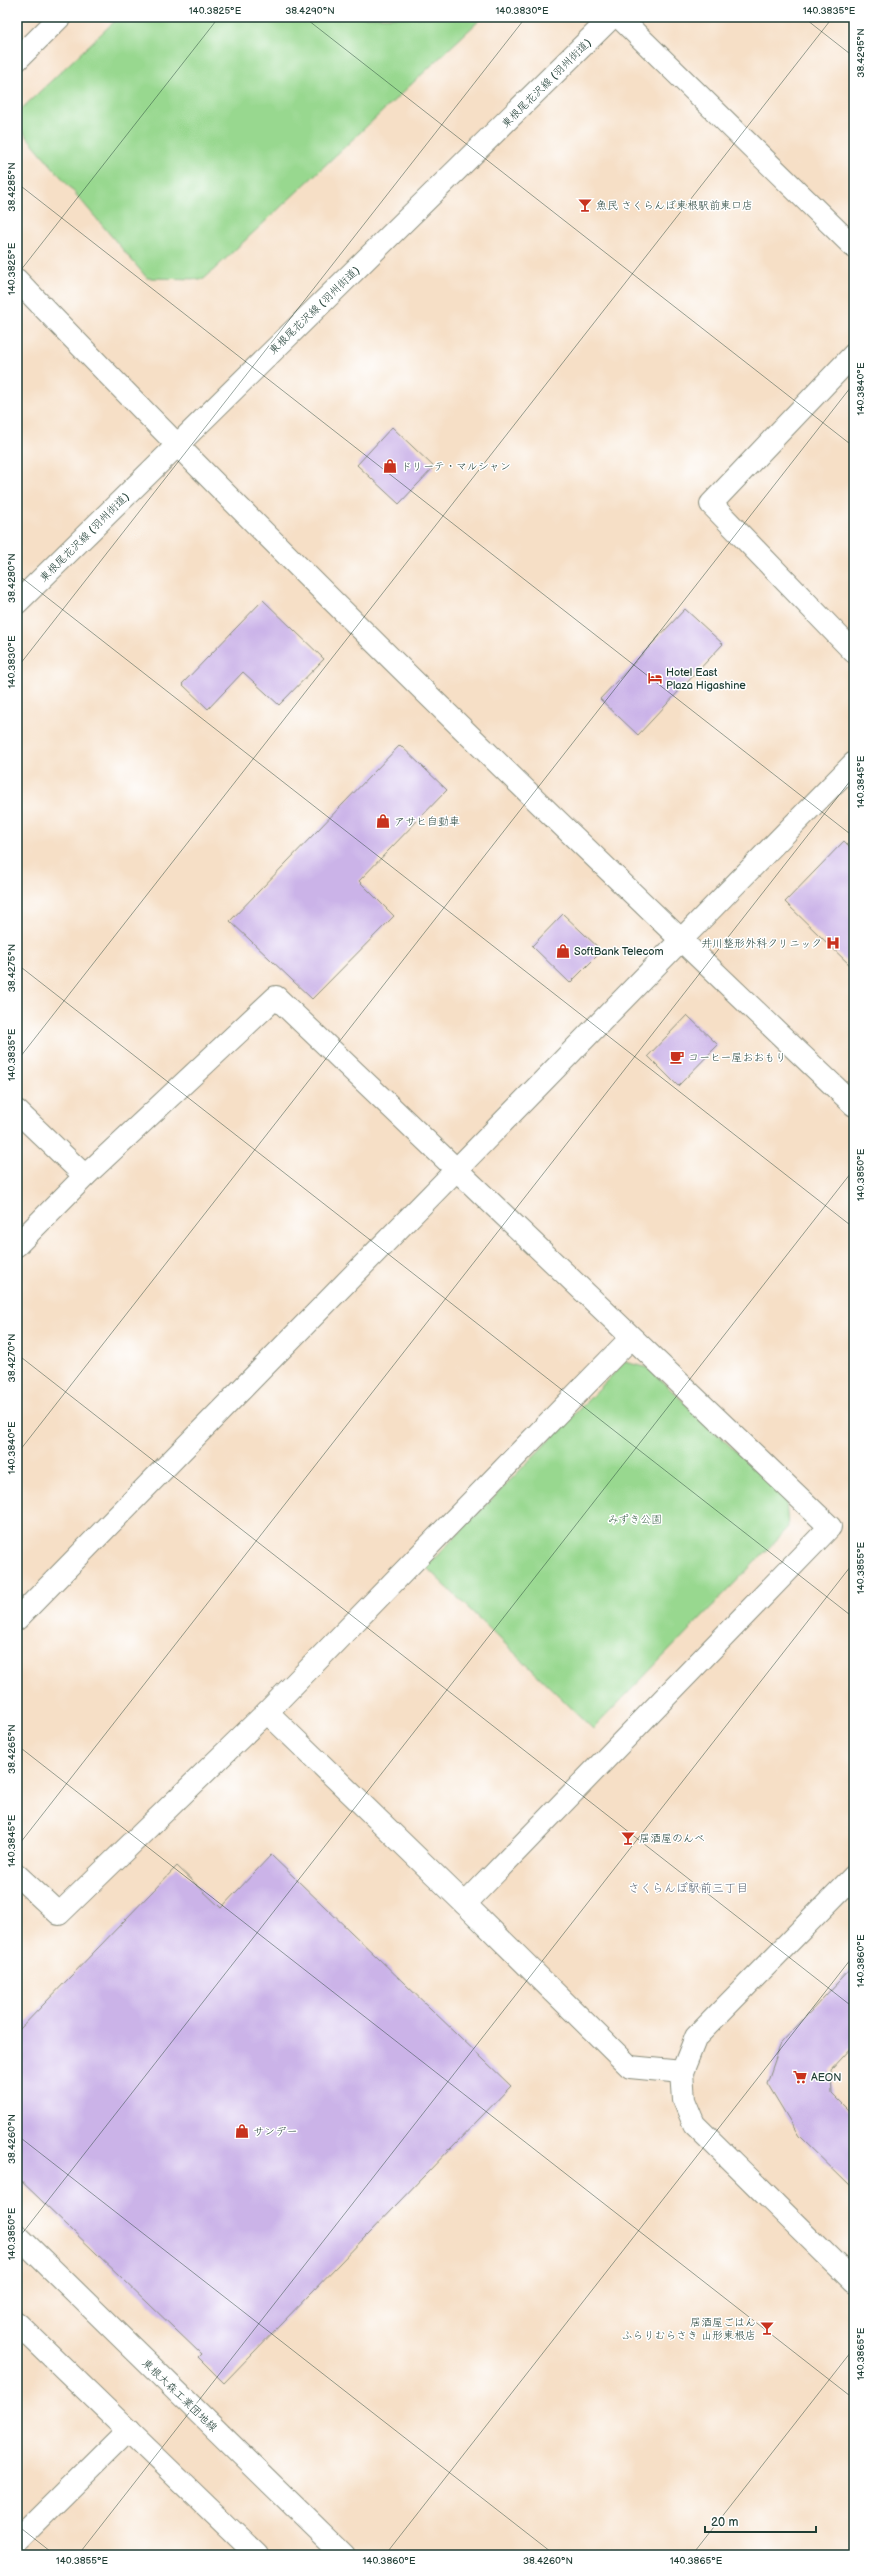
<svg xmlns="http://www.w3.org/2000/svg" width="871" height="2572" viewBox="0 0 871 2572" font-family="'Balsamiq Sans','Klee One',sans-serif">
  <rect width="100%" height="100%" fill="#fff"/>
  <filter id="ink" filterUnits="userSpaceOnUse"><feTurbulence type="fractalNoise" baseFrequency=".025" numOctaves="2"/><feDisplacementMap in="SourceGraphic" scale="8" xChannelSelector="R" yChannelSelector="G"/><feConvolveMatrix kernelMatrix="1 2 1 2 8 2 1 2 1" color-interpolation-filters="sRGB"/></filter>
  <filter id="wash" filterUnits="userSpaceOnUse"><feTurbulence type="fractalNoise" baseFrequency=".012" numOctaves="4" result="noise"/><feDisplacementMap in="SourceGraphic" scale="16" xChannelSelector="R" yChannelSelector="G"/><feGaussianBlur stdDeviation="0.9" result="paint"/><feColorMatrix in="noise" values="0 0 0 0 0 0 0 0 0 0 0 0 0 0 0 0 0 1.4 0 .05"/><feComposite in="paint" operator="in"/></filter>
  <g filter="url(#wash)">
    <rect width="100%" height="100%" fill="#f6dfc6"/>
    <g fill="#98d88f" stroke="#5c8a62">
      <path d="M119,17H483L204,279L147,278L17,125V113Z"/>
      <path d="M625,1362L648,1368L786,1499L788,1528L593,1729L426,1567Z"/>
    </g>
    <g id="blocks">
      <g fill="#cbb3e8">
        <path d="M392,427L434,467L399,504L357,465Z"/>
        <path d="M263,600L324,659L279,705L243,672L208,709L182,684Z"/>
        <path d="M685,609L723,644L638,735L600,699Z"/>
        <path d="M400,745L447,790L359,881L394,916L312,999L230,921Z"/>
        <path d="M844,841L854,851V969L785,902Z"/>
        <path d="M563,914L602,951L570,983L532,946Z"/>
        <path d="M687,1015L718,1045L678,1086L648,1056Z"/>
        <path d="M271,1855L511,2086L224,2383L198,2357L201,2354L17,2177V2032L177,1866L221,1908Z"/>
        <path d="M854,1965V2045L831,2070L832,2094L854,2116V2190L799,2136L767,2083L781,2043Z"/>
      </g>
    </g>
  </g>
  <g filter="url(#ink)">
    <use href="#blocks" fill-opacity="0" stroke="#8a8e7d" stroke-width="1"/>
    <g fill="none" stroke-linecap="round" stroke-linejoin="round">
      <defs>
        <g id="minor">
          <path d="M619,17L854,247"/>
          <path d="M17,60L60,17"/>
          <path d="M854,354L711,504L854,652"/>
          <path d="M17,1111L85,1176"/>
          <path d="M17,1245L85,1176L276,997L830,1527L465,1904"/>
          <path d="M17,1619L854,763"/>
          <path d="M267,1712L465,1904L630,2067L682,2072"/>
          <path d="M17,1875L59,1914L267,1712L631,1338"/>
          <path d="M17,2540L128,2430"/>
        </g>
        <g id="tertiary">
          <path d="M17,280C288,563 570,835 854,1105"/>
          <path d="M854,1876L696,2037L682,2072L684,2100L694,2124L854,2282"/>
        </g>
        <g id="secondary">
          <path d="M17,603L612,17"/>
          <path d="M17,2235L344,2555"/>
          <path d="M17,2323L257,2555"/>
        </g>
      </defs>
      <use href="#minor" stroke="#8a8e7d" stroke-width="24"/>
      <use href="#tertiary" stroke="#8a8e7d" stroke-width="24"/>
      <use href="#secondary" stroke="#8a8e7d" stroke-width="24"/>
      <use href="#minor" stroke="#fff" stroke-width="22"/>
      <use href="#tertiary" stroke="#fff" stroke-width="22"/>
      <use href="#secondary" stroke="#fff" stroke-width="22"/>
    </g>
  </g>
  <path fill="none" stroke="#1f3d34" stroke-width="1" stroke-opacity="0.45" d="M304,17L854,447M803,17L854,57M17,183L854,837M17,275L219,17M17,574L854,1228M17,668L526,17M17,964L854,1618M17,1061L833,17M17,1354L854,2008M17,1454L854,383M17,1745L854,2399M17,1847L854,776M17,2135L555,2555M17,2240L854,1169M17,2525L55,2555M78,2555L854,1562M385,2555L854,1955M692,2555L854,2348"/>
  <defs>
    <symbol id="bar-bare" viewBox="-9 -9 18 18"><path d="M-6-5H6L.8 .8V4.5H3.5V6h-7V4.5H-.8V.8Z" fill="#c8321e" stroke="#fff" stroke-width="2.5" paint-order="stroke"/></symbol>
    <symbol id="shop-bare" viewBox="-9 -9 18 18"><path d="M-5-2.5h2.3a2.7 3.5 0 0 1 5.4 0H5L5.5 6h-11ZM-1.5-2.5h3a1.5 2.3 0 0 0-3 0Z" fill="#c8321e" stroke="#fff" stroke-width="2.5" paint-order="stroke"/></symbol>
    <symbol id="hotel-bare" viewBox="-9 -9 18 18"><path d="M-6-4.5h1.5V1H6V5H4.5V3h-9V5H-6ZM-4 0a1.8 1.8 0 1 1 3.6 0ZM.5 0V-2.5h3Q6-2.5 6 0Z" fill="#c8321e" stroke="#fff" stroke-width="2.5" paint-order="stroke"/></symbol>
    <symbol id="hospital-bare" viewBox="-9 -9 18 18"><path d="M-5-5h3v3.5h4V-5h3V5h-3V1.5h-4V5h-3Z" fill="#c8321e" stroke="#fff" stroke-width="2.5" paint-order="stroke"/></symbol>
    <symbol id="cafe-bare" viewBox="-9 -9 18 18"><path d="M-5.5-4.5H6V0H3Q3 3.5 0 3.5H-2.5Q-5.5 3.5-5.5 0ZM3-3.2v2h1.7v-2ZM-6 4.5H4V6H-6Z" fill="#c8321e" stroke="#fff" stroke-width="2.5" paint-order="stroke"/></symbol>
    <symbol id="supermarket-bare" viewBox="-9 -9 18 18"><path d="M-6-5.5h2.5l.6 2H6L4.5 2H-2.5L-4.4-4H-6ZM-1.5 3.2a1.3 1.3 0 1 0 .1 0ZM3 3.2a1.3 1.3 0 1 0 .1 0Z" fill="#c8321e" stroke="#fff" stroke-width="2.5" paint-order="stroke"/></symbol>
  </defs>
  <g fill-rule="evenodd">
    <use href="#bar-bare" x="575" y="195" width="20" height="20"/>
    <use href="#shop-bare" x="380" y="456" width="20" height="20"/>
    <use href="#hotel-bare" x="645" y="668" width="20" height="20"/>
    <use href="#shop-bare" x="373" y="811" width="20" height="20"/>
    <use href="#hospital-bare" x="823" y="933" width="20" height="20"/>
    <use href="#shop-bare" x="553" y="941" width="20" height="20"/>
    <use href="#cafe-bare" x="667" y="1047" width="20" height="20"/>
    <use href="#bar-bare" x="618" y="1828" width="20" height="20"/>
    <use href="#supermarket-bare" x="790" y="2067" width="20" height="20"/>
    <use href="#shop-bare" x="232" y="2121" width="20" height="20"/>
    <use href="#bar-bare" x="757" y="2318" width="20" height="20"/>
  </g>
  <g text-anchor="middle" stroke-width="3" stroke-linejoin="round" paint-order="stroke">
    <g font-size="11" fill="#1f3d34" stroke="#fff">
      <text transform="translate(546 83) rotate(-45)" y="4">東根尾花沢線 (羽州街道)</text>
      <text transform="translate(314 310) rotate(-44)" y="4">東根尾花沢線 (羽州街道)</text>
      <text transform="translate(84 537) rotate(-45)" y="4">東根尾花沢線 (羽州街道)</text>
      <text transform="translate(180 2395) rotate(44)" y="4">東根大森工業団地線</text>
    </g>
    <g font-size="11" fill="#1f3d34" stroke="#fff" text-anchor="start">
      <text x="596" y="209">魚民 さくらんぼ東根駅前東口店</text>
      <text x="401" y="470">ドリーテ・マルシャン</text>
      <text x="666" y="676">Hotel East<tspan x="666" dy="13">Plaza Higashine</tspan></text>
      <text x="394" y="825">アサヒ自動車</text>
      <text x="822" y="947" text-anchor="end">井川整形外科クリニック</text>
      <text x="574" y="955">SoftBank Telecom</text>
      <text x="688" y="1061">コーヒー屋おおもり</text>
      <text x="639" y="1842">居酒屋のんべ</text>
      <text x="811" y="2081">AEON</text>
      <text x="253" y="2135">サンデー</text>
      <text x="756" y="2326" text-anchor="end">居酒屋ごはん<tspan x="756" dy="13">ふらりむらさき 山形東根店</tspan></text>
    </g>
    <g font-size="11" fill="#3d644b" stroke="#fff">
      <text x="635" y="1523">みずき公園</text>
    </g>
    <g font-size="12" fill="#5b6673" stroke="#fff">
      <text x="688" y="1892">さくらんぼ駅前三丁目</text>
    </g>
  </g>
  <rect width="871" height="2572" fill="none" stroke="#fff" stroke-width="44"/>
  <path d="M705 2526v6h111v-6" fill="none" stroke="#1f3d34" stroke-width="2"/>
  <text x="711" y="2526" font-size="12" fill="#1f3d34" stroke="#ffffff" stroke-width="3" paint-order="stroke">20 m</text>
  <rect x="22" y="22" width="827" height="2528" fill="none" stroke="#1f3d34" stroke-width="1.5"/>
  <g font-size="10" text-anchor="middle" fill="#1f3d34">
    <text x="215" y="14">140.3825°E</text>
    <text x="310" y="14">38.4290°N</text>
    <text x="522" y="14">140.3830°E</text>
    <text x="829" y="14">140.3835°E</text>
    <text transform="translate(860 53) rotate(-90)" y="4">38.4295°N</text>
    <text transform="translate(11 187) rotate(-90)" y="4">38.4285°N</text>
    <text transform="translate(11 269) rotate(-90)" y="4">140.3825°E</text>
    <text transform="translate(860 389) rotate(-90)" y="4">140.3840°E</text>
    <text transform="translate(11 578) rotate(-90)" y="4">38.4280°N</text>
    <text transform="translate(11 662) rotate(-90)" y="4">140.3830°E</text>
    <text transform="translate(860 782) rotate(-90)" y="4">140.3845°E</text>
    <text transform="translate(11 968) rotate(-90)" y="4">38.4275°N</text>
    <text transform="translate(11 1055) rotate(-90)" y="4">140.3835°E</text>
    <text transform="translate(860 1175) rotate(-90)" y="4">140.3850°E</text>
    <text transform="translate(11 1358) rotate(-90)" y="4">38.4270°N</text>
    <text transform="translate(11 1448) rotate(-90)" y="4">140.3840°E</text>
    <text transform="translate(860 1568) rotate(-90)" y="4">140.3855°E</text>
    <text transform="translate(11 1749) rotate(-90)" y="4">38.4265°N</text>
    <text transform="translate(11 1841) rotate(-90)" y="4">140.3845°E</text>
    <text transform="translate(860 1961) rotate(-90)" y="4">140.3860°E</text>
    <text transform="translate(11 2139) rotate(-90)" y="4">38.4260°N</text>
    <text transform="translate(11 2234) rotate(-90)" y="4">140.3850°E</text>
    <text transform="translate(860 2354) rotate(-90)" y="4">140.3865°E</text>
    <text x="82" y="2564">140.3855°E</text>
    <text x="389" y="2564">140.3860°E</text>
    <text x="548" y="2564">38.4260°N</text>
    <text x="696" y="2564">140.3865°E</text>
  </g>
</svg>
